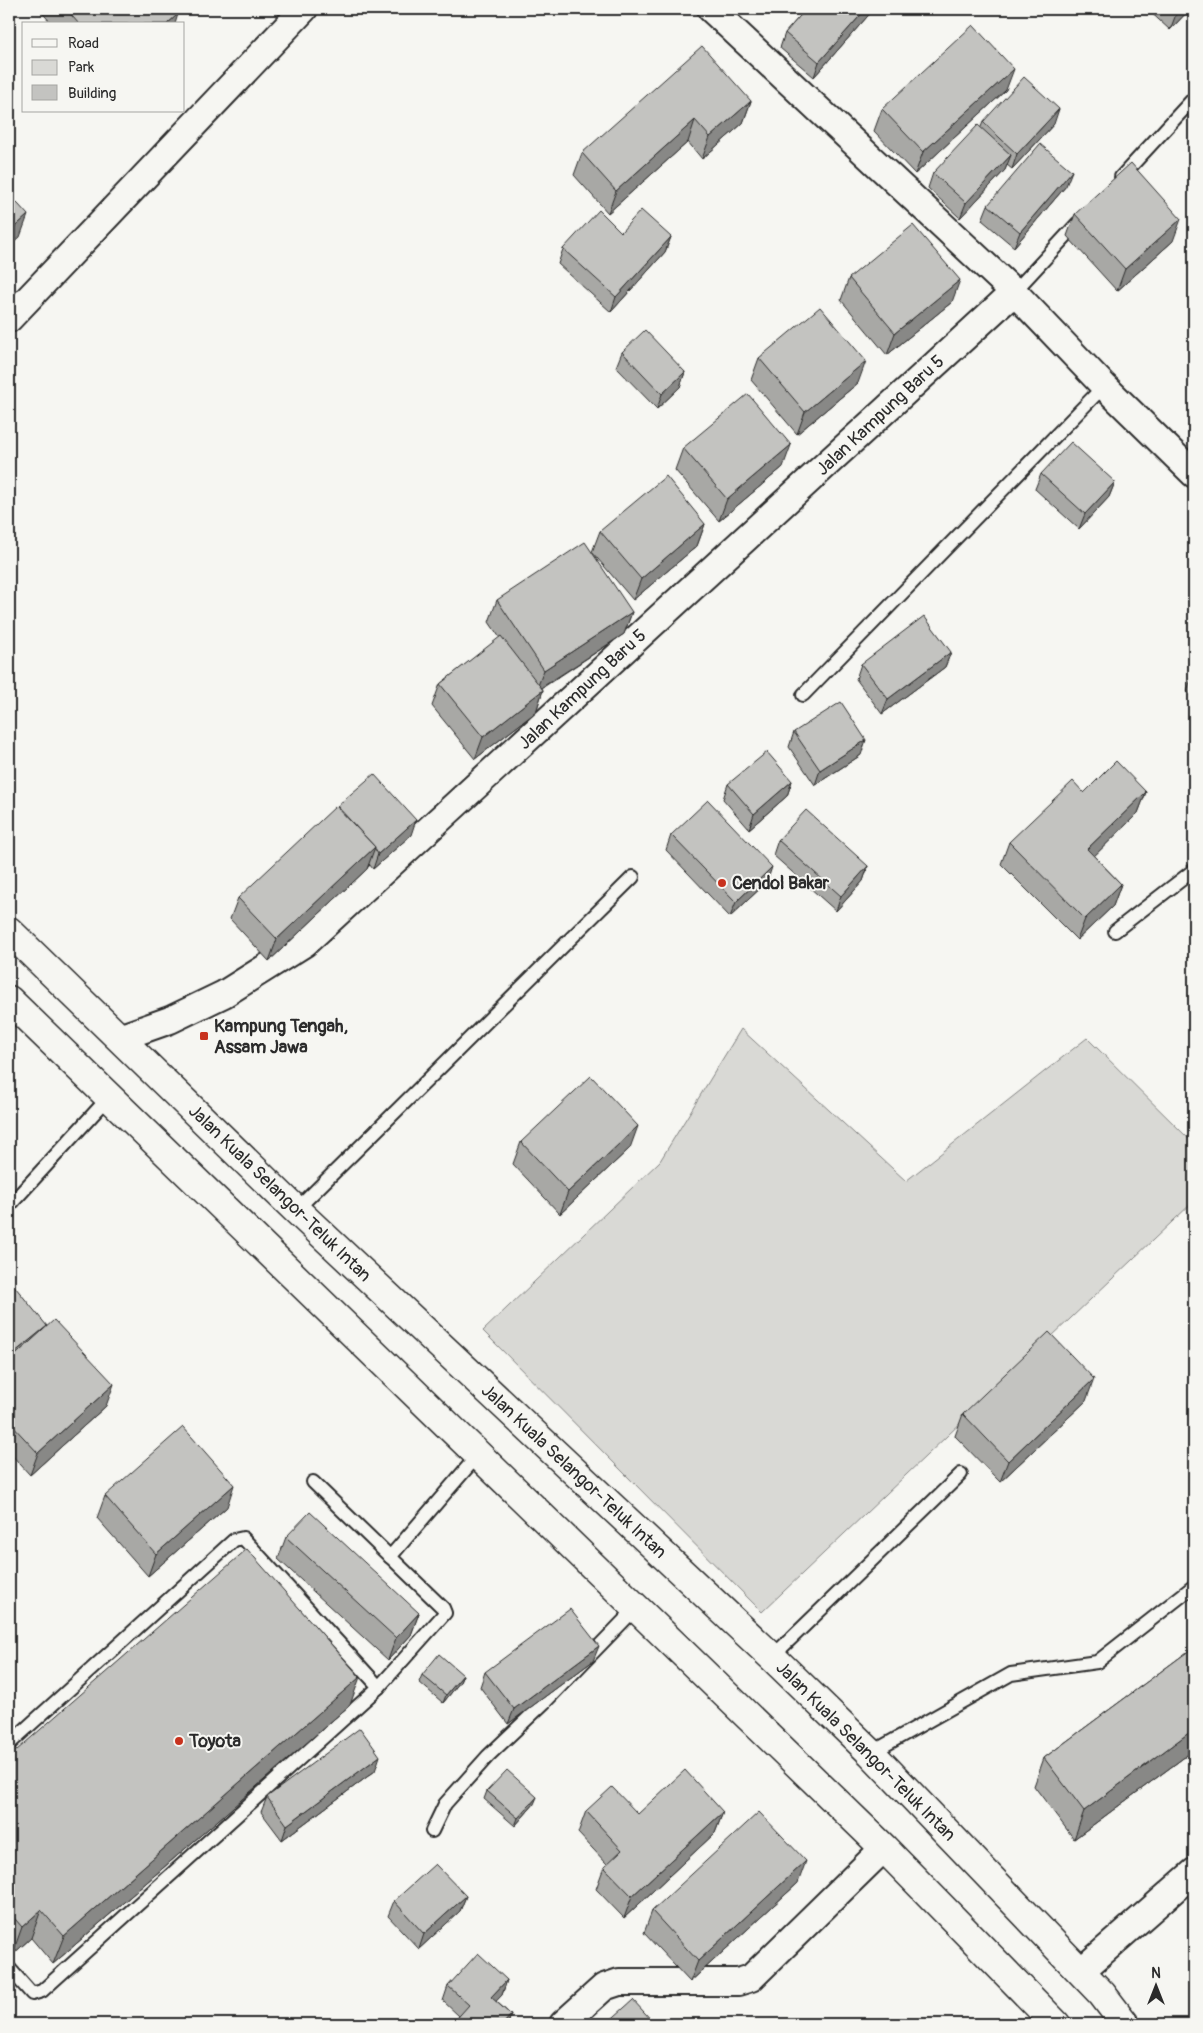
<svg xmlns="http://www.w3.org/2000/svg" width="1203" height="2033" viewBox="0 0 1203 2033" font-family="Pangolin,sans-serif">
  <rect width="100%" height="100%" fill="#f6f6f2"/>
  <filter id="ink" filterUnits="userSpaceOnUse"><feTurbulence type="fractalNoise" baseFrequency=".02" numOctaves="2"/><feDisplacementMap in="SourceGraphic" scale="10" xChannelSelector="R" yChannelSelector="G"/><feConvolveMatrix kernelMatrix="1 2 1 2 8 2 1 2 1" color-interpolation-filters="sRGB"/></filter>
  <g filter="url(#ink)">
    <path fill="#d9d9d5" stroke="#828280" d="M741,1029L906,1181L1087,1038L1194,1144V1201L762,1612L483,1331L660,1161Z"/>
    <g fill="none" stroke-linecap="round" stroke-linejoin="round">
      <defs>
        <g id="service">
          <path d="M1121,177L1194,98"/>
          <path d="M1014,292L1078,223"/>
          <path d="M803,695L1104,386"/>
          <path d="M1115,931L1194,870"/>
          <path d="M9,1206L109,1097"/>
          <path d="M296,1210L633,877"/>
          <path d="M390,1557L478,1455"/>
          <path d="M772,1657L961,1474"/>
          <path d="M9,1744L234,1540L243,1538L379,1687"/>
          <path d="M871,1753L1011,1674L1097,1662L1194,1586"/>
          <path d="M432,1831L445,1804L488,1756L544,1703L636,1608"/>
          <path d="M9,1968L32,1994L42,1991L379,1687L445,1613L443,1608L313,1482"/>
        </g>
        <g id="minor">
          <path d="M711,9L1014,292L1104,386L1194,474"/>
          <path d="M9,319L304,9"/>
          <path d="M119,1038L170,1020L224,994L305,943L1014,292"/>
          <path d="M1081,1971L1194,1872"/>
          <path d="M563,2024L604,1987L619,1982H738L751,1978L884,1848"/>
        </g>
        <g id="trunk">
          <path d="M9,931L296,1210L772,1657L871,1753L1102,1994L1125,2024"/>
          <path d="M9,1000L884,1848L1056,2024"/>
        </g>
      </defs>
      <use href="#service" stroke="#2b2b2b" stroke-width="16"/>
      <use href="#minor" stroke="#2b2b2b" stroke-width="30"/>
      <use href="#trunk" stroke="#2b2b2b" stroke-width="31"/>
      <use href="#service" stroke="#f6f6f2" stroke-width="12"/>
      <use href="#minor" stroke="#f6f6f2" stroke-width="26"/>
      <use href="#trunk" stroke="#f6f6f2" stroke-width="28"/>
    </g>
    <g fill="#a8a8a5" stroke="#2b2b2b">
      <path d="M39,9H173L175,24H52Z"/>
      <path d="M806,9H874L814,77L780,48L785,33Z"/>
      <path d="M1147,9H1190L1170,30Z"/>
      <path d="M1006,90L915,174L874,131L882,109Z"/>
      <path d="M751,101L743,123L702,159L688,142L608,213L574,175L582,153Z"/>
      <path d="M983,122L1054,124L1012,169L1007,165L1005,170L960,218L928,188L933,173L981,127Z"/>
      <path d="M1066,186L1014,247L982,220L988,205Z"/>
      <path d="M1075,214L1173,241L1117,291L1067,236Z"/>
      <path d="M621,232L671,237L665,252L611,312L558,264L563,249Z"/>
      <path d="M849,278L952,302L887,355L841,300Z"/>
      <path d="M622,352L685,372L680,387L657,409L616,367Z"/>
      <path d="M759,358L858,383L797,434L751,380Z"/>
      <path d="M683,448L783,467L719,521L675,470Z"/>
      <path d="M1041,474L1115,482L1109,497L1079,529L1035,489Z"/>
      <path d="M705,524L697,546L633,600L592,552L600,531Z"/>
      <path d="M497,600L632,612L624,634L542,688L543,690L536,712L475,759L432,706L440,684L500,638L489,622Z"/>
      <path d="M951,652L945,667L882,714L856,679L861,664Z"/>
      <path d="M1194,674V700L1187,691L1192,676Z"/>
      <path d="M794,732L861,755L815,785L789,747Z"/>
      <path d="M792,781L787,796L749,829L723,799L728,784Z"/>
      <path d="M1146,792L1138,813L1094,856L1121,884L1113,906L1077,940L1001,864L1009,842L1084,793Z"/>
      <path d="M411,835L373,869L369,864L367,869L269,961L230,919L238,898Z"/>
      <path d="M671,835L767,882L730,917L666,850Z"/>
      <path d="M778,840L868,866L863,881L836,911L773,855Z"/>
      <path d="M521,1142L630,1148L560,1214L513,1164Z"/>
      <path d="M9,1283L106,1406L30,1475L9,1452Z"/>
      <path d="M1086,1401L1000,1482L955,1436L963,1414Z"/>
      <path d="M105,1496L227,1507L148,1576L97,1518Z"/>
      <path d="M286,1537L419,1613L411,1635L388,1660L278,1559Z"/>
      <path d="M1194,1647V1750L1074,1839L1034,1786L1044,1758Z"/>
      <path d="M593,1661L508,1724L480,1687L485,1672Z"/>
      <path d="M422,1675H463L460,1682L443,1703L419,1682Z"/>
      <path d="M350,1705L53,1964L31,1938L12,1955L9,1952V1757Z"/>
      <path d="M375,1771L282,1840L261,1812L267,1797Z"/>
      <path d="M487,1791L534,1804L515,1826L484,1799Z"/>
      <path d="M586,1811L638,1814L723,1812L715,1833L624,1918L596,1889L604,1867L607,1864L578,1833Z"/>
      <path d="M798,1883L690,1982L644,1933L652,1911Z"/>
      <path d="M466,1896L460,1911L419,1949L388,1916L394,1901Z"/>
      <path d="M507,1980L502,1995L496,2001L511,2015L508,2024H452L459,2016L443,2001L448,1986Z"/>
    </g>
    <g fill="#888886" stroke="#2b2b2b">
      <path d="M866,9H874L814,77L819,62Z"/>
      <path d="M1178,9H1190L1170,30Z"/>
      <path d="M178,14L175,24H167Z"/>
      <path d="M1014,69L1006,90L915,174L923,152Z"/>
      <path d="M751,101L743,123L702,159L710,137Z"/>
      <path d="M1059,109L1054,124L1012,169L1017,154Z"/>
      <path d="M695,120L688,142L608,213L616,191Z"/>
      <path d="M1011,155L1005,170L960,218L966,203Z"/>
      <path d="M1072,171L1066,186L1014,247L1020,232Z"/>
      <path d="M28,215L20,237L9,247V232Z"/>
      <path d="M1181,219L1173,241L1117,291L1125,269Z"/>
      <path d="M671,237L665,252L611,312L616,297Z"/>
      <path d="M960,280L952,302L887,355L895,333Z"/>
      <path d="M866,361L858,383L797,434L805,412Z"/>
      <path d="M685,372L680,387L657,409L662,394Z"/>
      <path d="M791,445L783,467L719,521L727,499Z"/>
      <path d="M1115,482L1109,497L1079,529L1085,514Z"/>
      <path d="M705,524L697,546L633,600L641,579Z"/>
      <path d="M632,612L624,634L536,691L544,670Z"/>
      <path d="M951,652L945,667L882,714L888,699Z"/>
      <path d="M543,690L536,712L475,759L483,737Z"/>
      <path d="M866,740L861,755L815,785L820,770Z"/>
      <path d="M792,781L787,796L749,829L754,814Z"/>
      <path d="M1146,792L1138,813L1079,871L1087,849Z"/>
      <path d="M416,820L411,835L373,869L378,854Z"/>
      <path d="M375,847L367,869L269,961L277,939Z"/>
      <path d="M868,866L863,881L836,911L841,896Z"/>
      <path d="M772,867L767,882L730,917L736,902Z"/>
      <path d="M1121,884L1113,906L1077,940L1085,919Z"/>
      <path d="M638,1126L630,1148L560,1214L568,1192Z"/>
      <path d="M47,1326L9,1367V1357Z"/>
      <path d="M1094,1379L1086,1401L1000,1482L1008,1461Z"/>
      <path d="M114,1384L106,1406L30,1475L38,1453Z"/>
      <path d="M234,1485L227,1507L148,1576L156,1554Z"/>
      <path d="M419,1613L411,1635L388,1660L396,1638Z"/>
      <path d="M599,1646L593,1661L508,1724L514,1709Z"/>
      <path d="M463,1675L460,1682L443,1703L446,1695Z"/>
      <path d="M360,1677L350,1705L53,1964L64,1936Z"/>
      <path d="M1194,1729V1750L1074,1839L1084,1811Z"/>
      <path d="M380,1756L375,1771L282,1840L287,1825Z"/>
      <path d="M537,1797L534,1804L515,1826L518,1818Z"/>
      <path d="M723,1812L715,1833L624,1918L632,1896Z"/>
      <path d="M806,1861L798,1883L690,1982L698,1961Z"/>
      <path d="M466,1896L460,1911L419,1949L424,1934Z"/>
      <path d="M41,1910L31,1938L12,1955L22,1927Z"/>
      <path d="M507,1980L502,1995L486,2012L491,1997Z"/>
      <path d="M511,2015L508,2024H503Z"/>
    </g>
    <g fill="#c3c3c0" stroke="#2b2b2b">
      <path d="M66,9H173L178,14L167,24H79Z"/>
      <path d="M806,9H866L819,62L785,33Z"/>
      <path d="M973,25L1014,69L923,152L882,109Z"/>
      <path d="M702,46L751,101L710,137L695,120L616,191L582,153Z"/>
      <path d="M1024,77L1059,109L1017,154L983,122Z"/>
      <path d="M978,125L1011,155L966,203L933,173Z"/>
      <path d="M1040,144L1072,171L1020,232L988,205Z"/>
      <path d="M1131,163L1181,219L1125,269L1075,214Z"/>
      <path d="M9,194L28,215L9,232Z"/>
      <path d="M599,210L621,232L641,210L671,237L616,297L563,249Z"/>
      <path d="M913,225L960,280L895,333L849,278Z"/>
      <path d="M820,307L866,361L805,412L759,358Z"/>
      <path d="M645,330L685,372L662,394L622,352Z"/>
      <path d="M748,394L791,445L727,499L683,448Z"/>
      <path d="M1071,442L1115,482L1085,514L1041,474Z"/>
      <path d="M666,476L705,524L641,579L600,531Z"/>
      <path d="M585,542L632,612L544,670L497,600Z"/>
      <path d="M924,616L951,652L888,699L861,664Z"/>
      <path d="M501,636L543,690L483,737L440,684Z"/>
      <path d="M841,702L866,740L820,770L794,732Z"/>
      <path d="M767,752L792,781L754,814L728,784Z"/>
      <path d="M1116,761L1146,792L1087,849L1121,884L1085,919L1009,842L1073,781L1084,793Z"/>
      <path d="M374,774L416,820L378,854L375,849V847L337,806Z"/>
      <path d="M708,800L772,867L736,902L671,835Z"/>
      <path d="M336,806L375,847L277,939L238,898Z"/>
      <path d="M806,810L868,866L841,896L778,840Z"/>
      <path d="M591,1076L638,1126L568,1192L521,1142Z"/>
      <path d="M11,1282L47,1326L9,1357V1283Z"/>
      <path d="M54,1320L114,1384L38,1453L9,1422V1361Z"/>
      <path d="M1049,1332L1094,1379L1008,1461L963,1414Z"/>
      <path d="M183,1427L234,1485L156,1554L105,1496Z"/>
      <path d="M310,1512L419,1613L396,1638L286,1537Z"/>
      <path d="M247,1549L360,1677L64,1936L41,1910L22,1927L9,1912V1757Z"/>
      <path d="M570,1609L599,1646L514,1709L485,1672Z"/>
      <path d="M1194,1647V1729L1084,1811L1044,1758Z"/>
      <path d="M439,1654L463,1675L446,1695L422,1675Z"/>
      <path d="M360,1728L380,1756L287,1825L267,1797Z"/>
      <path d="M507,1770L537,1797L518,1818L487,1791Z"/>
      <path d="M685,1770L723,1812L632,1896L604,1867L622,1850L586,1811L612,1787L638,1814Z"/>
      <path d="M759,1812L806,1861L698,1961L652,1911Z"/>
      <path d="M435,1864L466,1896L424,1934L394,1901Z"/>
      <path d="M478,1953L507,1980L491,1997L511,2015L503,2024H452L469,2005L448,1986Z"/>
      <path d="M633,2000L655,2024H606Z"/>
    </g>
  </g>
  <g fill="#c8321e" stroke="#f6f6f2" stroke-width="2">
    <circle cx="722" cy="883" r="5"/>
    <rect x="199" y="1031" width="10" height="10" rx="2.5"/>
    <circle cx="179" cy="1741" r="5"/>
  </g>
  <g text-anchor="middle" stroke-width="4" stroke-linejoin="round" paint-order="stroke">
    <g font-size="18" fill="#2b2b2b" stroke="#f6f6f2">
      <text transform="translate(880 415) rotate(-43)" y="6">Jalan Kampung Baru 5</text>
      <text transform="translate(582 689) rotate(-43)" y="6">Jalan Kampung Baru 5</text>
      <text transform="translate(280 1193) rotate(44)" y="6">Jalan Kuala Selangor-Teluk Intan</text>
      <text transform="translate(574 1471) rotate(43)" y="6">Jalan Kuala Selangor-Teluk Intan</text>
      <text transform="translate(866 1751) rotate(45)" y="6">Jalan Kuala Selangor-Teluk Intan</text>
    </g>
    <g font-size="18" font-weight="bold" fill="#2b2b2b" stroke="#f6f6f2" text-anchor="start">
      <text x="732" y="889">Cendol Bakar</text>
      <text x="214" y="1032">Kampung Tengah,<tspan x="214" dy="21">Assam Jawa</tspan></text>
      <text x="189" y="1747">Toyota</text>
    </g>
  </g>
  <rect width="1203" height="2033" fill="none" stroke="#f6f6f2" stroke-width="30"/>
  <rect x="15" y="15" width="1173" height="2003" fill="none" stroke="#2b2b2b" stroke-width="2" filter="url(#ink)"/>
  <rect x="22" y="22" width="162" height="90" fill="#f6f6f2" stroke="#a5a5a2"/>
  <rect x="32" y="39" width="25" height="8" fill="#f6f6f2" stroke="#a5a5a2"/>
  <text x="68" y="48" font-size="15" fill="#2b2b2b">Road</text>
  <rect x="32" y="60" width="25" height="15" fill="#d9d9d5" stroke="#a5a5a2"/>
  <text x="68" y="72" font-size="15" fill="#2b2b2b">Park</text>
  <rect x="32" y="85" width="25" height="15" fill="#c3c3c0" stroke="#a5a5a2"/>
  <text x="68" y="98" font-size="15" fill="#2b2b2b">Building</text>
  <g transform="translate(1156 1986)" stroke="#f6f6f2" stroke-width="4" paint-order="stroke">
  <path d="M0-4L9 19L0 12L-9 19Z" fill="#2b2b2b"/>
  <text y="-8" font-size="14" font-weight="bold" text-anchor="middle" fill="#2b2b2b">N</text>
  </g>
</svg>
